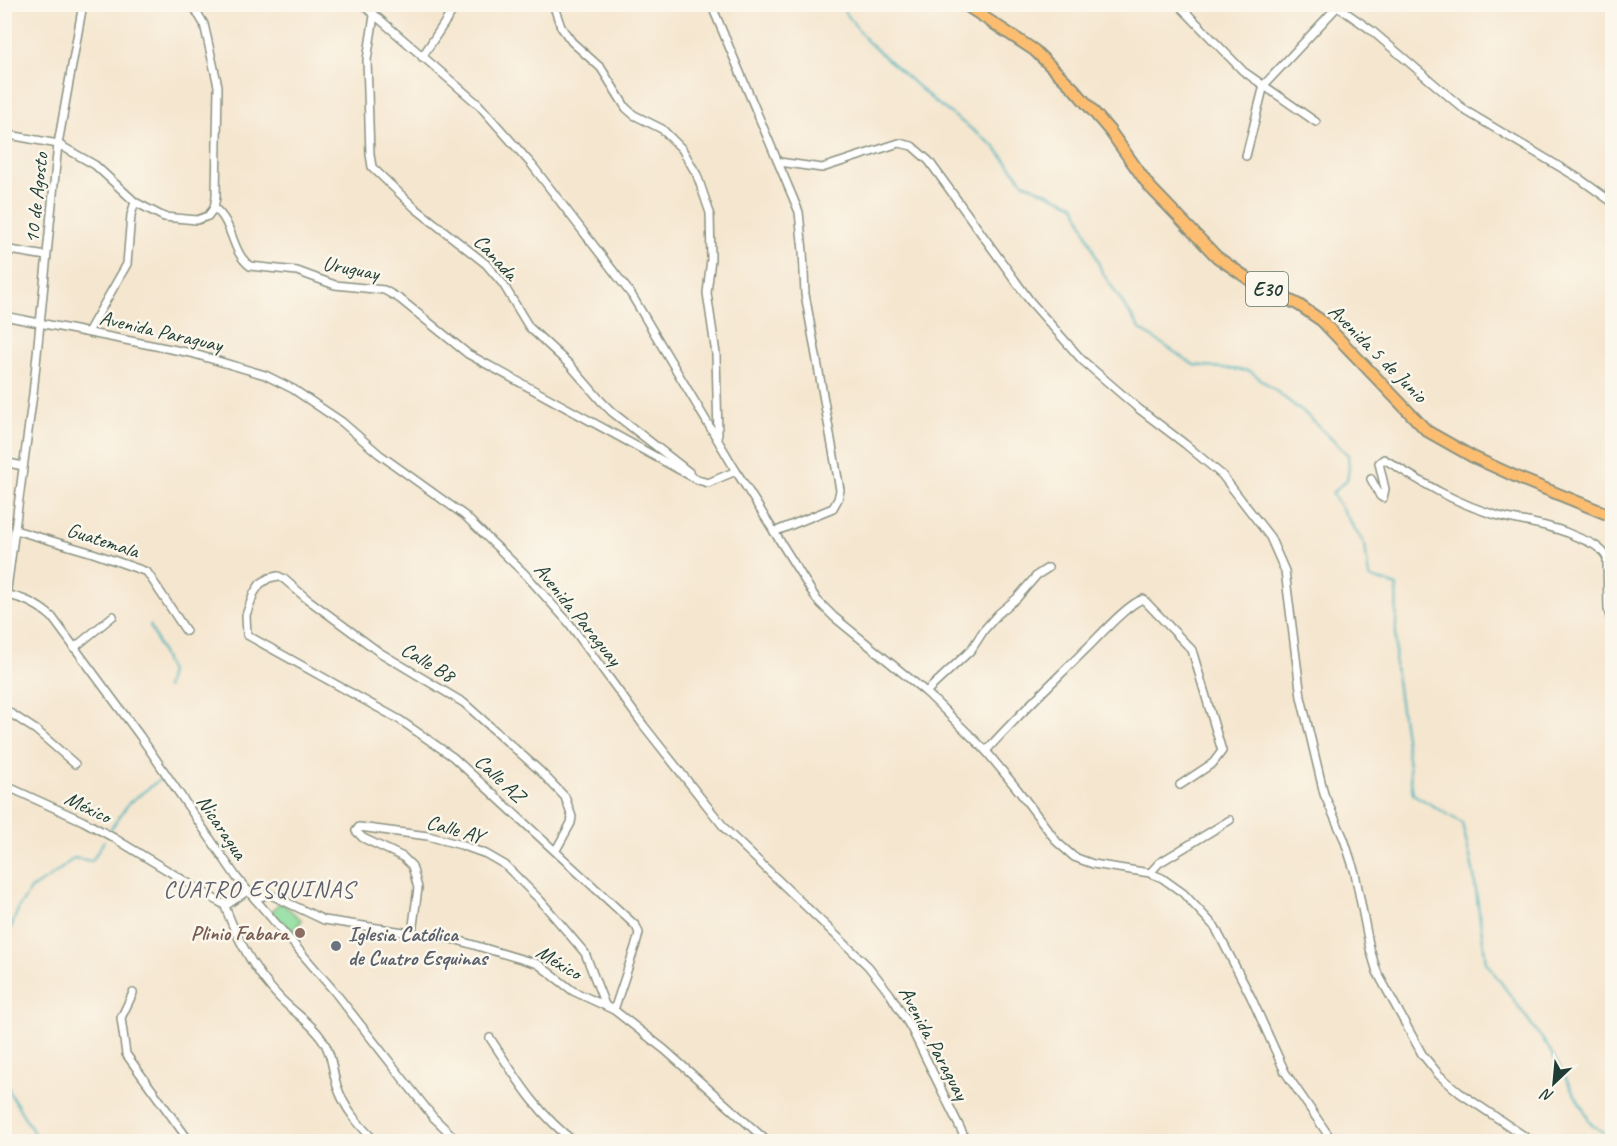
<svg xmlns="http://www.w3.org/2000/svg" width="1617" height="1146" viewBox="0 0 1617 1146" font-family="Caveat,sans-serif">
  <rect width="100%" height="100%" fill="#fbf7ec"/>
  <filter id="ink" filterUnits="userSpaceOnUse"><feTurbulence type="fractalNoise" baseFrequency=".0167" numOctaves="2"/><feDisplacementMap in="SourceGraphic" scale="12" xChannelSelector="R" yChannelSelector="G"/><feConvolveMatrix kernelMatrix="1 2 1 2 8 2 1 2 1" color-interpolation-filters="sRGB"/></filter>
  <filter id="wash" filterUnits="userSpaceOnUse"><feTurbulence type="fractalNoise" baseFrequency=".008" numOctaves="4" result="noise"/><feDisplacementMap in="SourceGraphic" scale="24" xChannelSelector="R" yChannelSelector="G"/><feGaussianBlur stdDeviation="1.35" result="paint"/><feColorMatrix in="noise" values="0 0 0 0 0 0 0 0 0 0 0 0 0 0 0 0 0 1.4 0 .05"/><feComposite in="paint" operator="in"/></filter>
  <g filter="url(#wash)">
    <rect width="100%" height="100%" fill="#f5e6cf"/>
    <path fill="#8ddd9d" stroke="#568d68" stroke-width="1.5" d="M280,902L302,920L293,931L271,913Z"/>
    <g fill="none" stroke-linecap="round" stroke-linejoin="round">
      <g stroke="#3fafbb" stroke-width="2">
        <path d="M839,4L867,41L934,101L994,146L1024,183L1075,205L1102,272L1140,329L1194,365L1250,371L1308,416L1348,455L1349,468L1347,480L1332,493L1365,545L1369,577L1397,586L1395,667L1413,794L1462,823L1473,870L1486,962L1548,1047L1592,1125L1612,1137"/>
        <path d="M150,625L170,672L166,688"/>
        <path d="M110,830L129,803L159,780"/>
        <path d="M6,940L19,907L32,888L53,875L74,858L92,861L104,841"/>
        <path d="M4,1071L10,1093L34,1133L37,1142"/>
      </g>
    </g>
  </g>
  <g filter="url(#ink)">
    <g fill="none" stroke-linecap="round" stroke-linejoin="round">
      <defs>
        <g id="street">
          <path d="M362,4L479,105L532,165L631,294L736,471L817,600L834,617L926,692L986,751L1018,790L1057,842L1074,857L1093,864L1150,873L1162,878L1183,893L1215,927L1251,997L1285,1072L1333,1142"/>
          <path d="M553,4L561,27L572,42L601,68L626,108L634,115L662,129L682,149L697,175L710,213L711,259L707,293L716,354L718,435"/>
          <path d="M711,4L799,212L803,251L805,294L840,490L838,499L833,508L774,532"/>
          <path d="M1178,4L1243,71L1316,122"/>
          <path d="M1334,4L1371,30L1466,111L1580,179L1612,202"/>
          <path d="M374,16L367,60L370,154L372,167L415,208L486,264L503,284L529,327L570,365L601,401L612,412L689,472"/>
          <path d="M422,57L457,4"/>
          <path d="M4,134L58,144L95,165L135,202L164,217L197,220L208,216L214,208L216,197L218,86L204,24L192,4"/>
          <path d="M1246,156L1264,85L1337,7"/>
          <path d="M779,162L822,168L899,143L912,146L929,161L1030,301L1082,360L1139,409L1185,444L1222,475L1270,537L1285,571L1301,697L1324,794L1344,839L1355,873L1370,949L1377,972L1422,1054L1439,1075L1460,1093L1533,1142"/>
          <path d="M214,208C234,222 230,251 250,266L297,271L335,285L384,290L400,299L468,354L698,480L708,483L736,471"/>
          <path d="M4,249L46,256"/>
          <path d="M4,316L191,353L265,375L293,389L342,422L379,454L464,515L525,574L569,623L644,726L727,831L868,966L890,994L911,1028L967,1142"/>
          <path d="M88,332L127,264L131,215L135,202"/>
          <path d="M4,462L23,466"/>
          <path d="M1371,479L1380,496L1383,498L1385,489L1379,463L1384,459C1421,482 1456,504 1499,516C1522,522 1548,524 1570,534C1583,540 1600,544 1607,558L1608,609L1612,625"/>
          <path d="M15,530L93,553L147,572L186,631"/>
          <path d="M4,594C24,598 37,604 52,617L140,736L237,878L334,991L433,1117L459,1142"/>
          <path d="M4,611L33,394L58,144L83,4"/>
          <path d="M74,648L113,616"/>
          <path d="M926,692L971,650L984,630L998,614L1017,598L1037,575L1048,568"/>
          <path d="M4,709L36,730L75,764"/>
          <path d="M986,751C1017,716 1051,684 1084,651C1098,638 1126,605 1143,599L1192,650L1222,751L1213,763L1180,785"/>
          <path d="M4,785L83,821L114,838L221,903L228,904L247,891"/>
          <path d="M556,850L571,823L572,817L565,797L540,771L464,703L379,652L306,598L284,579L278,576L269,578L260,584L254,593L246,615L247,635L400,720L453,757L636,926L639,933L637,941L614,1010"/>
          <path d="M1150,873L1159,863L1230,820"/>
          <path d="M255,899L269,894L324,920L457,940L538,964L573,991L614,1010L665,1050L768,1142"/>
          <path d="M224,904C237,939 253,970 279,997C293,1012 311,1022 322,1039C332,1053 332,1070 337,1086C345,1110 359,1125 376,1142"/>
          <path d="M412,933L418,888L412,866L403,857L363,838L356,831L359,827L428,836L461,845L486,854L505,865L540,900L585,953L605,1005"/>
          <path d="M133,993L121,1018L126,1054L190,1142"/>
          <path d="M490,1038C515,1076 538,1115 575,1142"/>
        </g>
        <path id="primary" d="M964,4L1034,50L1074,89L1110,131L1149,186L1217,257L1253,282L1299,305L1322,321L1427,431L1473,457L1521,479L1612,516"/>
      </defs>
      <use href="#street" stroke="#8a9282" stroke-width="10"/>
      <use href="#primary" stroke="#8a9282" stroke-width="14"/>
      <use href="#street" stroke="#fff" stroke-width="7"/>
      <use href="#primary" stroke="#fcbd6f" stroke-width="10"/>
    </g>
  </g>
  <circle fill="#8d6e63" stroke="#fbf7ec" stroke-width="2" cx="300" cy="933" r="6"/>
  <circle fill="#6b7280" stroke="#fbf7ec" stroke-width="2" cx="336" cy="946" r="6"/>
  <g text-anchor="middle" stroke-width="5" stroke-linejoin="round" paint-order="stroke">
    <rect fill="#fbf7ec" stroke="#61756b" stroke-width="1.5" x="1246" y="272" width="42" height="34" rx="4.5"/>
    <g font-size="20" font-weight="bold" fill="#1f3d34">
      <text x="1267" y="296">E30</text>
    </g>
    <g font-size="21" fill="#1f3d34" stroke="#fbf7ec">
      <text transform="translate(36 198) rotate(-84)" y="7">10 de Agosto</text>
      <text transform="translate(496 257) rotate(47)" y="7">Canada</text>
      <text transform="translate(351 268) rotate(11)" y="7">Uruguay</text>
      <text transform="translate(161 331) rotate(13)" y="7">Avenida Paraguay</text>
      <text transform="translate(1378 353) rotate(45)" y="7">Avenida 5 de Junio</text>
      <text transform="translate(103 540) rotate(18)" y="7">Guatemala</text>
      <text transform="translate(578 614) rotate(51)" y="7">Avenida Paraguay</text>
      <text transform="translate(428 662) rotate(31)" y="7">Calle B8</text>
      <text transform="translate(500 778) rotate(43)" y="7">Calle AZ</text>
      <text transform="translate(88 807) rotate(26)" y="7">México</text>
      <text transform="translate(222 827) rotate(56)" y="7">Nicaragua</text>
      <text transform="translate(455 829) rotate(16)" y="7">Calle AY</text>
      <text transform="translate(559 962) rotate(31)" y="7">México</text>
      <text transform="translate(934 1043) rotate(62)" y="7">Avenida Paraguay</text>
    </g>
    <g font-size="21" font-weight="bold" fill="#785e54" stroke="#fbf7ec" text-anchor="end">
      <text x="288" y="940">Plinio Fabara</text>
    </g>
    <g font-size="21" font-weight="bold" fill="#5b616d" stroke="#fbf7ec" text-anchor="start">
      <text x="348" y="941">Iglesia Católica<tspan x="348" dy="24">de Cuatro Esquinas</tspan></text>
    </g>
    <g font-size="24" letter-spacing="1.5" fill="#5c5e6b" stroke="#fbf7ec">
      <text x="259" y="897">CUATRO ESQUINAS</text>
    </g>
  </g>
  <rect width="1617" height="1146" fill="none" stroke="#fbf7ec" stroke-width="24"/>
  <g transform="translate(1554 1083) rotate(206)" stroke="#fbf7ec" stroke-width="4.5" paint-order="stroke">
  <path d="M0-4.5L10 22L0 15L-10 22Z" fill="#1f3d34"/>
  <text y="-9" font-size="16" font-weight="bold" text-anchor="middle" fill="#1f3d34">N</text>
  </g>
</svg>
